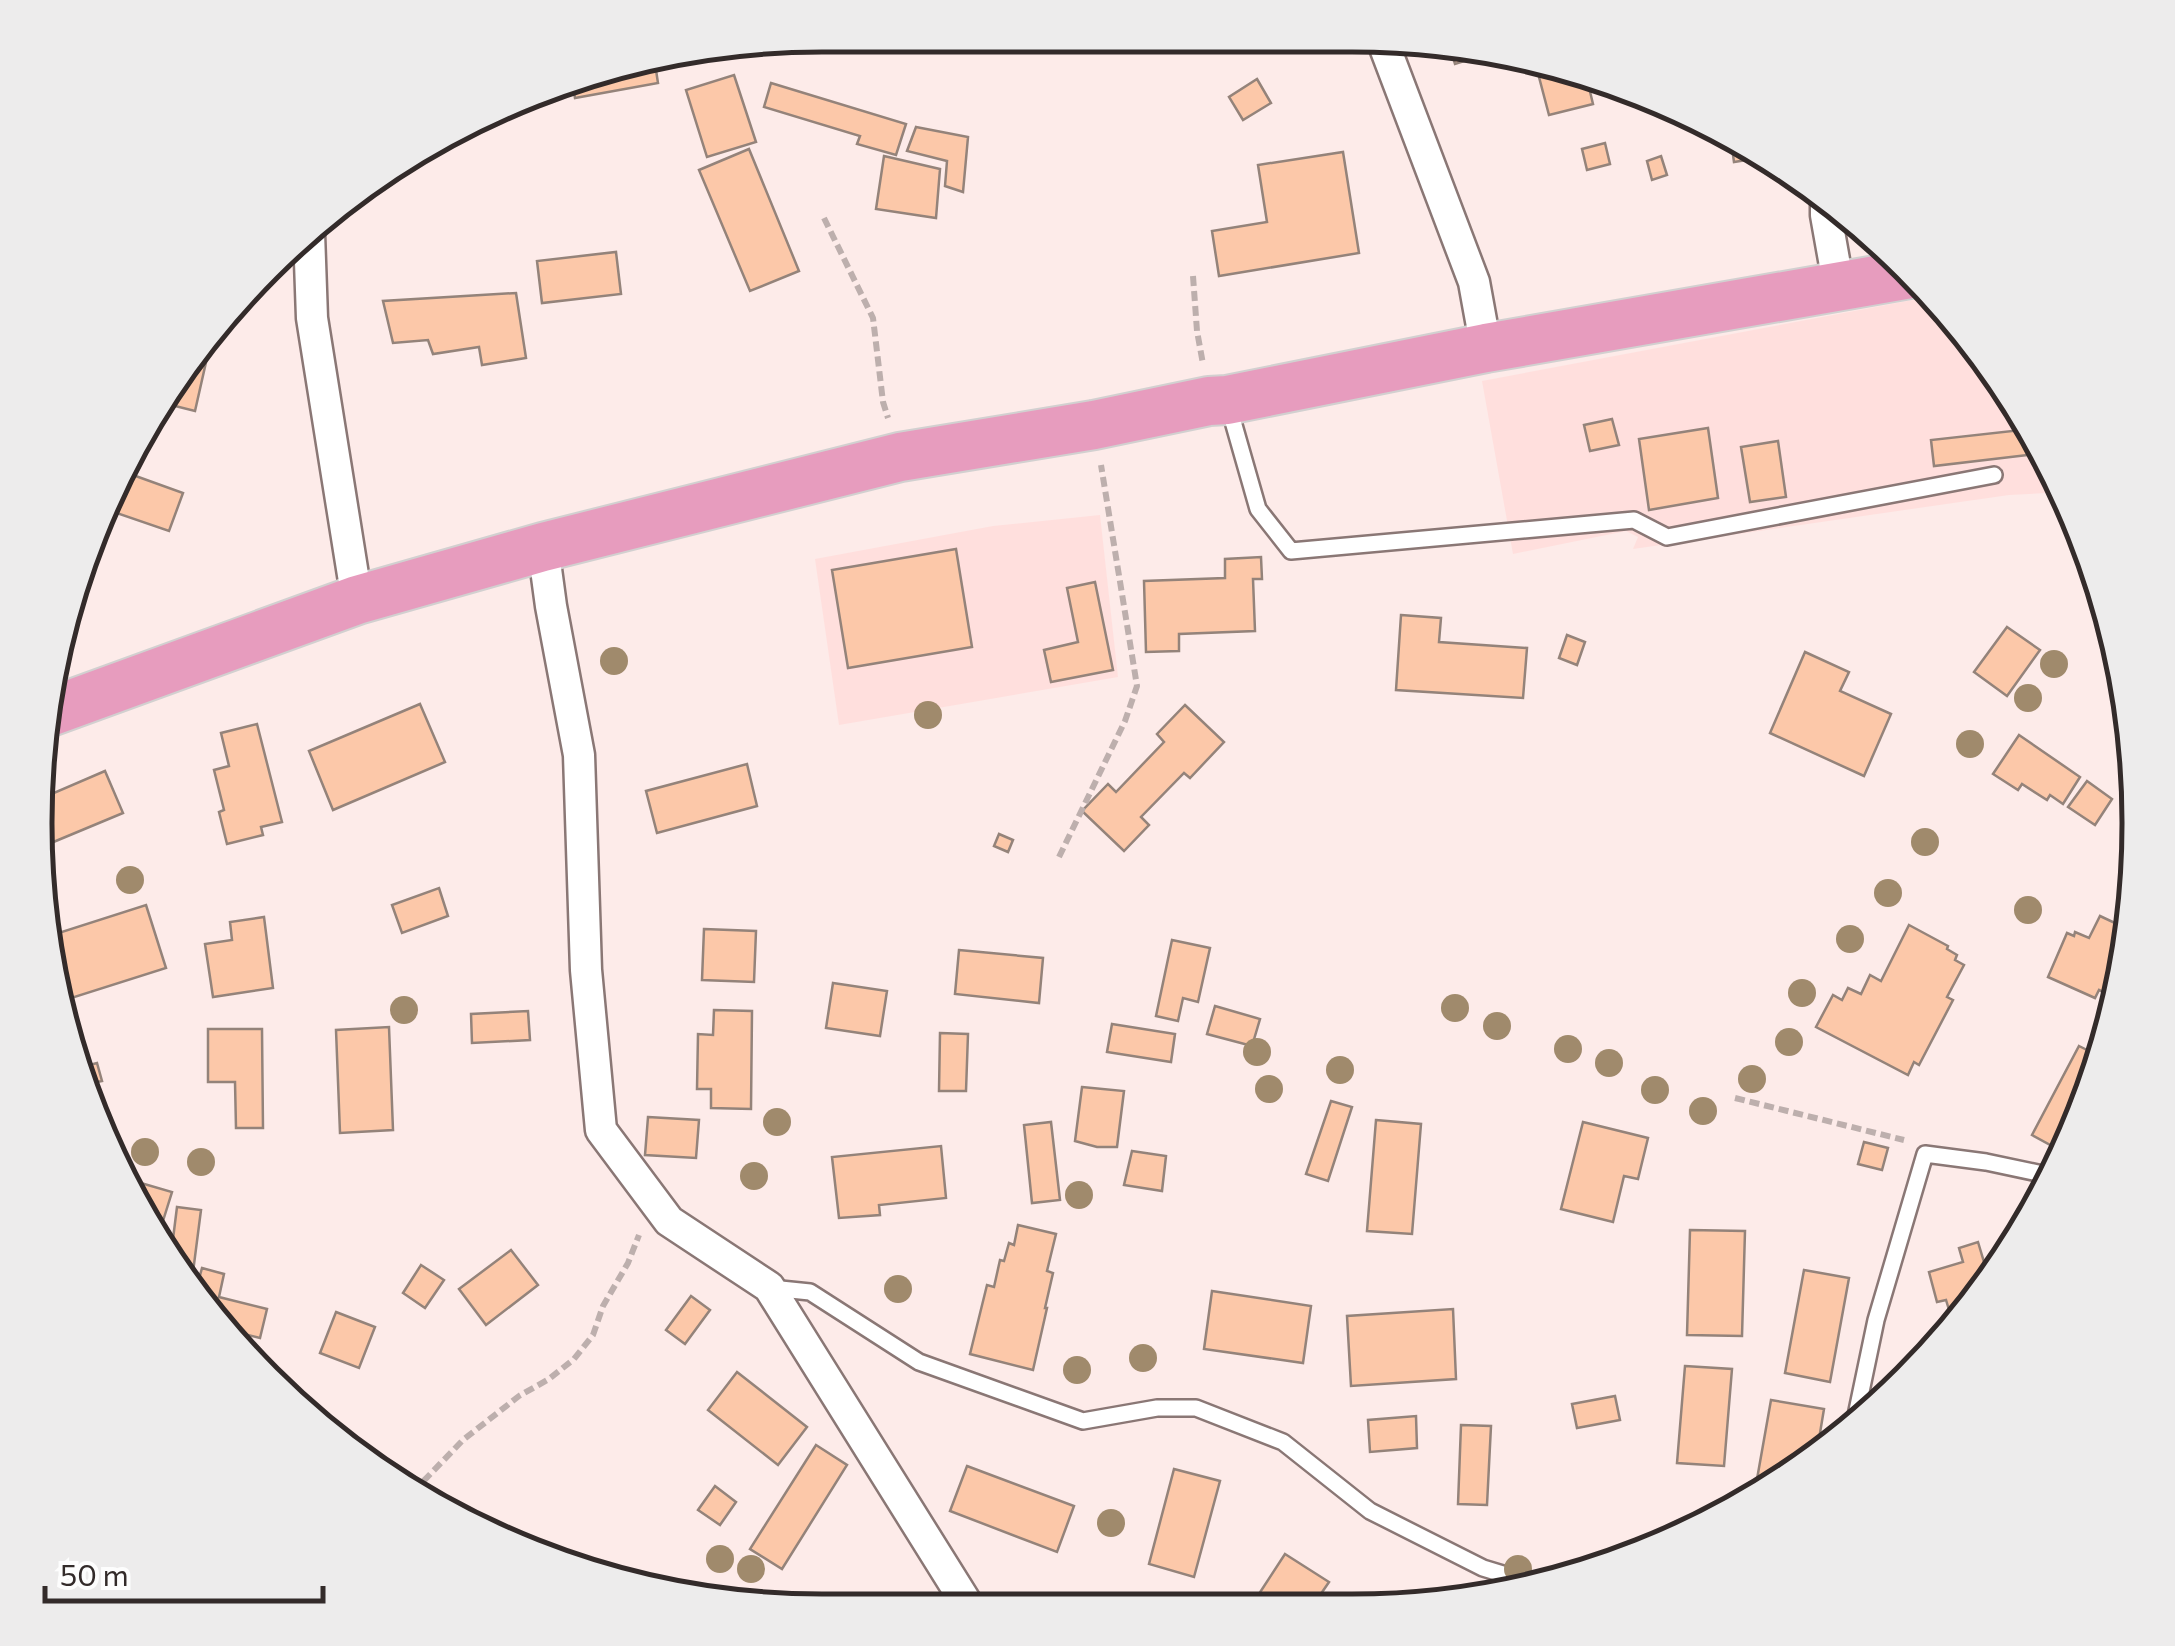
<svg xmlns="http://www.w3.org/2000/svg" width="2175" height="1646" viewBox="0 0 2175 1646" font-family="Commissioner,sans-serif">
  <rect width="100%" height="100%" fill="#fdebe9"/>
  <g fill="#ffdfdd">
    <path d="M1934,296L2007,385L2064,492L2009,495L1633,549L1638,537L1626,531L1513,554L1482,381Z"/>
    <path d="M1100,515L1118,677L839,725L815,559L993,526Z"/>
  </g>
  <g fill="#fcc8a9" stroke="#94837a" stroke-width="2.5">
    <path d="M1449,44L1493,52L1455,64Z"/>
    <path d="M654,57L658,83L575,98L572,81L618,62Z"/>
    <path d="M1534,58L1557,62L1586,75L1593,104L1549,115Z"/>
    <path d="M734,75L756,142L707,157L686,90Z"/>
    <path d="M1257,79L1271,103L1243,120L1229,97Z"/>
    <path d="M771,83L906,124L896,155L857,144L860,136L764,107Z"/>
    <path d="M916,127L968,137L963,192L945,186L947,161L907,151Z"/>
    <path d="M1731,141L1752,151L1753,159L1734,162Z"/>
    <path d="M1605,143L1610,164L1587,170L1582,149Z"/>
    <path d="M749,149L799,271L750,291L699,170Z"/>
    <path d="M1343,152L1359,253L1219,276L1212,231L1267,222L1258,165Z"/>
    <path d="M884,156L940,169L936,218L876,209Z"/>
    <path d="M1661,156L1667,175L1652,180L1647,161Z"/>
    <path d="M616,252L621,294L542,303L537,261Z"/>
    <path d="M516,293L526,358L482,365L479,347L433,354L428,340L393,343L383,301Z"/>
    <path d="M206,348L209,349L195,411L167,404Z"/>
    <path d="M1994,369L2007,385L2017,404L2002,408Z"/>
    <path d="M1612,419L1619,445L1590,451L1584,425Z"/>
    <path d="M1708,428L1718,498L1649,510L1639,439Z"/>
    <path d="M2030,429L2034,436L2036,454L1934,466L1931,440Z"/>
    <path d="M1778,441L1786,497L1750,502L1741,447Z"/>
    <path d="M119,470L183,493L169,531L105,509Z"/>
    <path d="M956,549L972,647L848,668L832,570Z"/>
    <path d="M1261,557L1262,579H1253L1255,631L1179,634V651L1146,652L1144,581L1225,578V559Z"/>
    <path d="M1095,582L1113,670L1051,682L1044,650L1078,642L1067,588Z"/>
    <path d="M1401,615L1441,618L1439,642L1527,648L1523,698L1396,690Z"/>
    <path d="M2007,627L2040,650L2007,696L1974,672Z"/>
    <path d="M1567,635L1585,642L1577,665L1559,658Z"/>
    <path d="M1805,652L1849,672L1840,691L1891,714L1864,776L1770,733Z"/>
    <path d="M420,704L445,762L333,810L309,751Z"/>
    <path d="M1185,705L1224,742L1190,778L1184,773L1141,817L1149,825L1124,851L1082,811L1108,784L1116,792L1164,742L1157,734Z"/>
    <path d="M257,724L282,822L261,827L263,835L227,844L219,812L224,810L214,770L229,766L221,733Z"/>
    <path d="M2019,735L2080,777L2063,804L2050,795L2047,800L2022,784L2018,790L1993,774Z"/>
    <path d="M747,764L757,806L657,833L646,791Z"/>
    <path d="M105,771L123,813L51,843L42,822L40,823L42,798Z"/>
    <path d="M2087,781L2112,799L2095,825L2068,807Z"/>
    <path d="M999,834L1013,840L1008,852L994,846Z"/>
    <path d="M439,888L448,916L402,933L392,905Z"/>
    <path d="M146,905L166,968L62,1001L49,936Z"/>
    <path d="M2100,916L2130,930L2125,976L2118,999L2099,990L2095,998L2048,977L2067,933L2074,936L2075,932L2089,938Z"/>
    <path d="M264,917L273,988L213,997L205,944L232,940L230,922Z"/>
    <path d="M1909,925L1948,946L1947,949L1957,955L1955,960L1964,965L1947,997L1953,1000L1919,1065L1914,1062L1908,1075L1816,1027L1833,995L1842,1000L1848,988L1861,994L1870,975L1881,981Z"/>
    <path d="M704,929L756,931L754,982L702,980Z"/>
    <path d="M1172,940L1210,948L1198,1002L1183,998L1178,1021L1156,1016Z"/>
    <path d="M959,950L1043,958L1039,1003L955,994Z"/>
    <path d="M833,983L887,991L880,1036L826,1028Z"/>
    <path d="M1215,1006L1260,1019L1252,1046L1207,1034Z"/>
    <path d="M714,1010L752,1011L751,1109L711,1108V1089H697L698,1034L713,1035Z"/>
    <path d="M528,1011L530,1040L472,1043L471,1014Z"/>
    <path d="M1112,1024L1175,1034L1171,1062L1107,1052Z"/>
    <path d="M389,1027L393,1130L340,1133L336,1030Z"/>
    <path d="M208,1029H262L263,1128H236L235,1082H208Z"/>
    <path d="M940,1033L968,1034L966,1091H939Z"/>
    <path d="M2079,1046L2101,1057L2080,1124L2065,1153L2032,1135Z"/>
    <path d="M97,1063L102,1081L81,1085L78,1068Z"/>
    <path d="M1082,1087L1124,1091L1117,1147H1097L1075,1141Z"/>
    <path d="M1331,1101L1352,1107L1328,1181L1306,1174Z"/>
    <path d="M648,1117L699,1120L696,1158L645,1155Z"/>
    <path d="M1376,1120L1421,1124L1412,1234L1367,1231Z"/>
    <path d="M1051,1122L1060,1200L1032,1203L1024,1125Z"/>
    <path d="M1583,1122L1648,1138L1638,1179L1624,1176L1613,1222L1561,1209Z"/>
    <path d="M1864,1142L1888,1148L1882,1170L1858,1164Z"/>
    <path d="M941,1146L946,1198L879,1205L880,1215L839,1218L832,1157Z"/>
    <path d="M1132,1151L1166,1156L1162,1191L1124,1185Z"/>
    <path d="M134,1181L172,1192L162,1224L148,1220L132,1188Z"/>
    <path d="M177,1207L201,1210L192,1280L183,1279L165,1255H171Z"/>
    <path d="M1018,1225L1056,1234L1047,1271L1053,1273L1045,1308H1047L1033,1370L970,1354L987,1285L994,1287L1000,1260L1004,1261L1009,1243L1014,1245Z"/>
    <path d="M1690,1230L1745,1231L1742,1336L1687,1335Z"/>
    <path d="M1978,1242L1990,1282L1954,1326L1946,1300L1937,1302L1929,1272L1963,1262L1959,1248Z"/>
    <path d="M511,1250L538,1285L486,1325L459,1289Z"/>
    <path d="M421,1265L444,1280L425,1308L403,1293Z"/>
    <path d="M202,1268L224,1274L219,1297L267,1309L260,1338L224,1329L195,1294Z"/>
    <path d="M1804,1270L1849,1278L1830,1382L1785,1373Z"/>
    <path d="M1212,1291L1311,1306L1303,1363L1204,1349Z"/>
    <path d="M691,1296L710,1310L685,1344L666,1330Z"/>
    <path d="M1453,1309L1456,1379L1351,1386L1347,1316Z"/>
    <path d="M336,1312L375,1327L359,1368L320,1353Z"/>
    <path d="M1685,1366L1732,1369L1724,1466L1677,1463Z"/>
    <path d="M259,1372L283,1375L281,1393L266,1381Z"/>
    <path d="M737,1372L807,1427L778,1465L708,1410Z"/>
    <path d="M1615,1396L1620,1420L1577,1428L1572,1404Z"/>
    <path d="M1771,1400L1824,1409L1816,1457L1790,1478L1754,1496Z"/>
    <path d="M1416,1416L1417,1448L1370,1452L1368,1420Z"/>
    <path d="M1461,1425L1491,1426L1487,1505L1458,1504Z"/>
    <path d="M816,1445L847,1465L782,1569L750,1549Z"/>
    <path d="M967,1466L1074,1506L1057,1552L950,1511Z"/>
    <path d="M1174,1469L1220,1481L1194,1577L1149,1564Z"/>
    <path d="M715,1486L736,1502L720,1525L698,1510Z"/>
    <path d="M1694,1525V1526L1668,1538V1527Z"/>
    <path d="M1285,1554L1329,1582L1314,1604H1261L1255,1600Z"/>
    <path d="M1435,1592L1448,1596L1445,1604H1431Z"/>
  </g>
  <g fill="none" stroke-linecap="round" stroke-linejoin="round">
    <defs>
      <g id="service">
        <path d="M1228,404L1258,509L1291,551L1634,520L1667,537L1994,475"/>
        <path d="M771,1288L810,1292L919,1362L1083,1421L1157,1408H1196L1283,1442L1370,1511L1483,1568L1539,1585"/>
        <path d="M1854,1425L1876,1320L1925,1154L1986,1162L2052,1176"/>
      </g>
      <g id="minor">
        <path d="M1381,37L1474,282L1486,348"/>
        <path d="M1826,198V215L1839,288"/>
        <path d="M309,233L312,318L357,600"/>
        <path d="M543,547L551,606L579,755L586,970L601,1130L669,1221L769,1287L967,1604"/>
      </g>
      <path id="primary" d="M47,713L357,600L543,547L900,457L1094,425L1209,401L1227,400L1486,348L1916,273"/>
    </defs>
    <use href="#service" stroke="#8a7775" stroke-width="20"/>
    <use href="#minor" stroke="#8a7775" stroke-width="35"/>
    <use href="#primary" stroke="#d2d0d0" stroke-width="52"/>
    <g stroke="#bdafad" stroke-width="6" stroke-dasharray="10 5" stroke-linecap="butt">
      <path d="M824,218L873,318L883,402L888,418"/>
      <path d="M1193,276L1197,331L1203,364"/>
      <path d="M1059,857L1125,721L1137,686L1101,465"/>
      <path d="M1735,1098L1904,1140"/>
      <path d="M413,1492L463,1440L519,1396L549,1379L574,1359L593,1335L603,1306L628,1263L639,1235"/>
    </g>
    <use href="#service" stroke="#fff" stroke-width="15"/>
    <use href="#minor" stroke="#fff" stroke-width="30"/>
    <use href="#primary" stroke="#e79cbe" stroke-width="48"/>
  </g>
  <g fill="#a08a6c">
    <circle cx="614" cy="661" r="14"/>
    <circle cx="2054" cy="664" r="14"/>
    <circle cx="2028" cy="698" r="14"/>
    <circle cx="928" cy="715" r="14"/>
    <circle cx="1970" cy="744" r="14"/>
    <circle cx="1925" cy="842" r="14"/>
    <circle cx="130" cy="880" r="14"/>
    <circle cx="1888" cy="893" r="14"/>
    <circle cx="2028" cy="910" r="14"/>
    <circle cx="1850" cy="939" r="14"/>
    <circle cx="1802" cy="993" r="14"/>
    <circle cx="1455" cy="1008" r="14"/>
    <circle cx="404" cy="1010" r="14"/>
    <circle cx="1497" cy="1026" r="14"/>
    <circle cx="1789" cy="1042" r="14"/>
    <circle cx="1568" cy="1049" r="14"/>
    <circle cx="1257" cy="1052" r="14"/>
    <circle cx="1609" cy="1063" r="14"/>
    <circle cx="1340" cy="1070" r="14"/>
    <circle cx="1752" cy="1079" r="14"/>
    <circle cx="1269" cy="1089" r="14"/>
    <circle cx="1655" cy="1090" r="14"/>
    <circle cx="1703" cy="1111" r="14"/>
    <circle cx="777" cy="1122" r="14"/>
    <circle cx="145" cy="1152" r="14"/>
    <circle cx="201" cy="1162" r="14"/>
    <circle cx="754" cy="1176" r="14"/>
    <circle cx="1079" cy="1195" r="14"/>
    <circle cx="898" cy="1289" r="14"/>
    <circle cx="1143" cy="1358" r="14"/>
    <circle cx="1077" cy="1370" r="14"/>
    <circle cx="1111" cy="1523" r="14"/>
    <circle cx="720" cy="1559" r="14"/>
    <circle cx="751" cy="1569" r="14"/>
    <circle cx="1518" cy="1569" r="14"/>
  </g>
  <path d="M0 0H2175V1646H0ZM822 52H1352A770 770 0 0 1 2122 822V824A770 770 0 0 1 1352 1594H822A770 770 0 0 1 52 824V822A770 770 0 0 1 822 52Z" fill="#edecec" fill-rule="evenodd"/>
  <path fill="none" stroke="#332b2a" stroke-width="5" d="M822 52H1352A770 770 0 0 1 2122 822V824A770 770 0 0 1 1352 1594H822A770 770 0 0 1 52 824V822A770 770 0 0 1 822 52Z"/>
  <path d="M45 1586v15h278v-15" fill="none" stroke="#332b2a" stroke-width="5"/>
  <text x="60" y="1586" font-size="30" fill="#332b2a" stroke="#fdfdfd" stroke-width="8" paint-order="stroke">50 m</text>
</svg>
